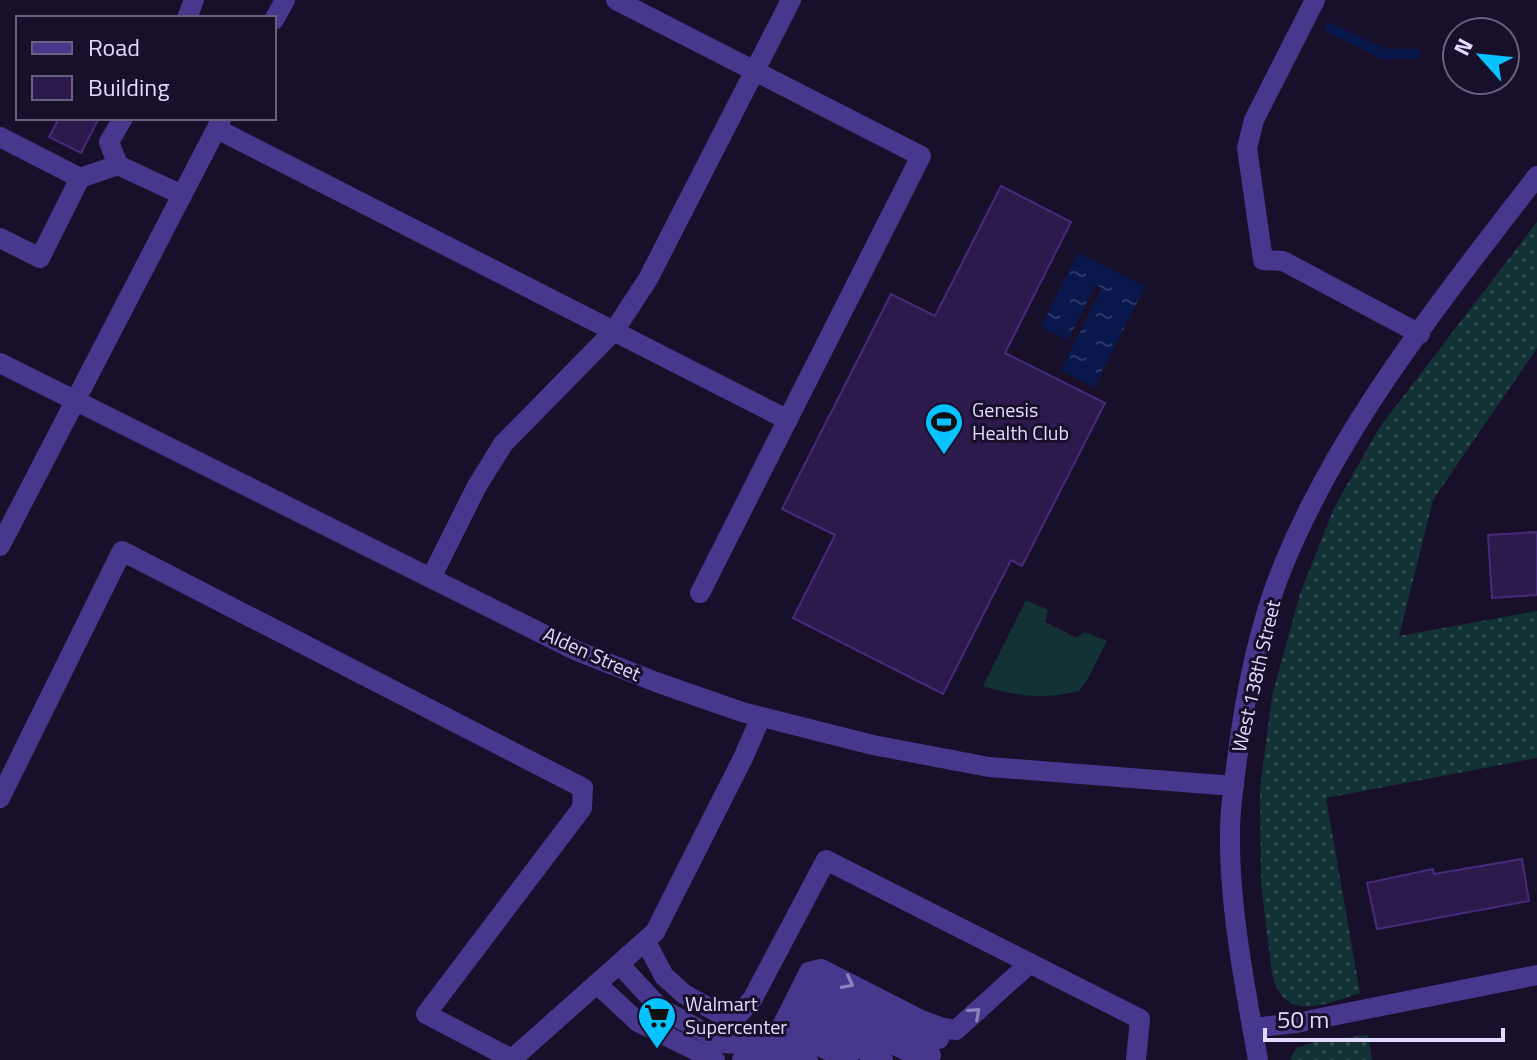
<svg xmlns="http://www.w3.org/2000/svg" width="1537" height="1060" viewBox="0 0 1537 1060" font-family="'Titillium Web',sans-serif">
  <defs>
    <pattern id="grass-dots" width="8" height="8" patternUnits="userSpaceOnUse" patternTransform="scale(2)"><rect width="8" height="8" fill="#123236"/><path d="M2 2h.1M6 6h.1" fill="none" stroke="#344f54" stroke-width="1.8" stroke-linecap="round"/></pattern>
    <pattern id="water-ripples" width="26" height="14" patternUnits="userSpaceOnUse" patternTransform="scale(2)"><rect width="26" height="14" fill="#08174c"/><path d="M2 4q2-2 4 0t4 0M15 11q2-2 4 0t4 0" fill="none" stroke="#2c3867"/></pattern>
  </defs>
  <rect width="100%" height="100%" fill="#180f2b"/>
  <g fill="url(#grass-dots)">
    <path d="M1537,222V348L1433,500L1399,636L1537,611V758L1326,798L1360,993C1325,1004 1285,1024 1272,974L1261,884L1260,789L1272,696L1300,594L1334,508L1379,428Z"/>
    <path d="M1368,1035L1372,1060H1290L1296,1048L1317,1041Z"/>
  </g>
  <path fill="#123236" d="M1026,600L1048,610L1045,622L1077,638L1085,632L1107,641L1086,682L1079,691C1046,700 1014,696 983,686Z"/>
  <path fill="url(#water-ripples)" d="M1078,253L1145,287L1094,387L1061,370L1102,288L1096,285L1068,340L1041,327Z"/>
  <g fill="none" stroke-linecap="round" stroke-linejoin="round">
    <path stroke="#08174c" stroke-width="10" d="M1330,28L1383,54H1416"/>
  </g>
  <g fill="#2c1a4d" stroke="#462b7b" stroke-width="2">
    <path d="M59,118H99L81,153L49,137Z"/>
    <path d="M1001,186L1071,222L1005,353L1105,403L1022,566L1011,560L943,694L793,618L835,535L782,509L891,294L935,316Z"/>
    <path d="M1537,532V595L1492,598L1488,535Z"/>
    <path d="M1522,859L1529,901L1377,929L1367,883L1433,869L1434,874Z"/>
  </g>
  <g fill="none" stroke-linecap="round" stroke-linejoin="round">
    <g stroke="#47388d" stroke-width="20">
      <path d="M616,0L921,156L700,593"/>
      <path d="M1315,0L1254,120L1247,148L1263,260L1283,261L1420,334"/>
      <path d="M187,18L194,0"/>
      <path d="M274,20L285,0"/>
      <path d="M217,129L788,420"/>
      <path d="M0,137L80,178"/>
      <path d="M118,165L109,142L123,118"/>
      <path d="M0,238L40,258L80,178L118,165L182,195"/>
      <path d="M0,363L577,651L656,682L742,712L873,745L989,767L1234,786"/>
      <path d="M0,546L221,120"/>
      <path d="M431,578L477,486L503,444L614,331L648,279L791,0"/>
      <path d="M0,798L122,551L583,788L582,808L426,1014L512,1059"/>
      <path d="M646,942L664,976L684,994L724,1016L740,1013L753,998L826,860L1140,1019L1136,1060"/>
      <path d="M619,964L660,1008L724,1043L750,1045L777,1036L809,972L821,969L919,1019L943,1028"/>
      <path d="M597,984L638,1022L715,1060"/>
      <path d="M802,987L812,985L922,1038L939,1039"/>
      <path d="M795,1001L803,1000L915,1055H931"/>
      <path d="M785,1020L796,1016L883,1060"/>
      <path d="M1253,1028L1296,1023L1537,975"/>
      <path d="M777,1036L790,1032L848,1060"/>
      <path d="M939,1038L943,1028L956,1030L1030,963"/>
      <path d="M511,1060L655,932L743,758L761,717"/>
      <path d="M742,1060L780,1050L808,1060"/>
      <path d="M1258,1060C1245,987 1229,906 1230,832C1230,808 1234,783 1237,760C1245,695 1258,627 1283,566C1341,424 1444,297 1537,176"/>
    </g>
  </g>
  <defs><path id="oneway-chevron" d="M-2-3.5L2.5 0L-2 3.5" fill="none" stroke-width="1.6" stroke-linecap="round" stroke-linejoin="round" transform="scale(2)"/></defs>
  <g stroke="#8d81c0">
    <use href="#oneway-chevron" transform="translate(848 983) rotate(27)"/>
    <use href="#oneway-chevron" transform="translate(975 1013) rotate(-42)"/>
  </g>
  <defs>
    <symbol id="stadium-pin" viewBox="-11 -11 22 30"><path d="M0 17L-7.5 6A9.5 9.5 0 1 1 7.5 6Z" fill="#06c3ff" stroke="#180f2b"/><path d="M0-5a6.5 5 0 1 0 0 10a6.5 5 0 1 0 0-10ZM-3.5-1.8h7v3.6h-7Z" fill="#111"/></symbol>
    <symbol id="supermarket-pin" viewBox="-11 -11 22 30"><path d="M0 17L-7.5 6A9.5 9.5 0 1 1 7.5 6Z" fill="#06c3ff" stroke="#180f2b"/><path d="M-6-5.5h2.5l.6 2H6L4.5 2H-2.5L-4.4-4H-6ZM-1.5 3.2a1.3 1.3 0 1 0 .1 0ZM3 3.2a1.3 1.3 0 1 0 .1 0Z" fill="#111"/></symbol>
  </defs>
  <g fill-rule="evenodd">
    <use href="#stadium-pin" x="922" y="400" width="44" height="60"/>
    <use href="#supermarket-pin" x="635" y="994" width="44" height="60"/>
  </g>
  <g text-anchor="middle" stroke-width="6" stroke-linejoin="round" paint-order="stroke">
    <g font-size="20" fill="#e3daff" stroke="#180f2b" text-anchor="start">
      <text x="972" y="417">Genesis<tspan x="972" dy="23">Health Club</tspan></text>
      <text x="685" y="1011">Walmart<tspan x="685" dy="23">Supercenter</tspan></text>
    </g>
    <g font-size="20" fill="#e3daff" stroke="#180f2b">
      <text transform="translate(592 654) rotate(24)" y="7">Alden Street</text>
      <text transform="translate(1256 676) rotate(-77)" y="7">West 138th Street</text>
    </g>
  </g>
  <rect x="16" y="16" width="260" height="104" fill="#180f2b" stroke="#696080" stroke-width="2"/>
  <rect x="32" y="42" width="40" height="12" fill="#47388d" stroke="#696080" stroke-width="2"/>
  <text x="88" y="56" font-size="24" fill="#e3daff">Road</text>
  <rect x="32" y="76" width="40" height="24" fill="#2c1a4d" stroke="#696080" stroke-width="2"/>
  <text x="88" y="96" font-size="24" fill="#e3daff">Building</text>
  <g transform="translate(1481 56) rotate(297)"><circle r="38" fill="#180f2b" stroke="#696080" stroke-width="2"/>
  <path d="M0-6L14 30L0 20L-14 30Z" fill="#06c3ff"/>
  <text y="-12" font-size="22" font-weight="bold" text-anchor="middle" fill="#e3daff">N</text>
  </g>
  <path d="M1265 1028v12h238v-12" fill="none" stroke="#e3daff" stroke-width="4"/>
  <text x="1277" y="1028" font-size="24" fill="#e3daff" stroke="#180f2b" stroke-width="6" paint-order="stroke">50 m</text>
</svg>
